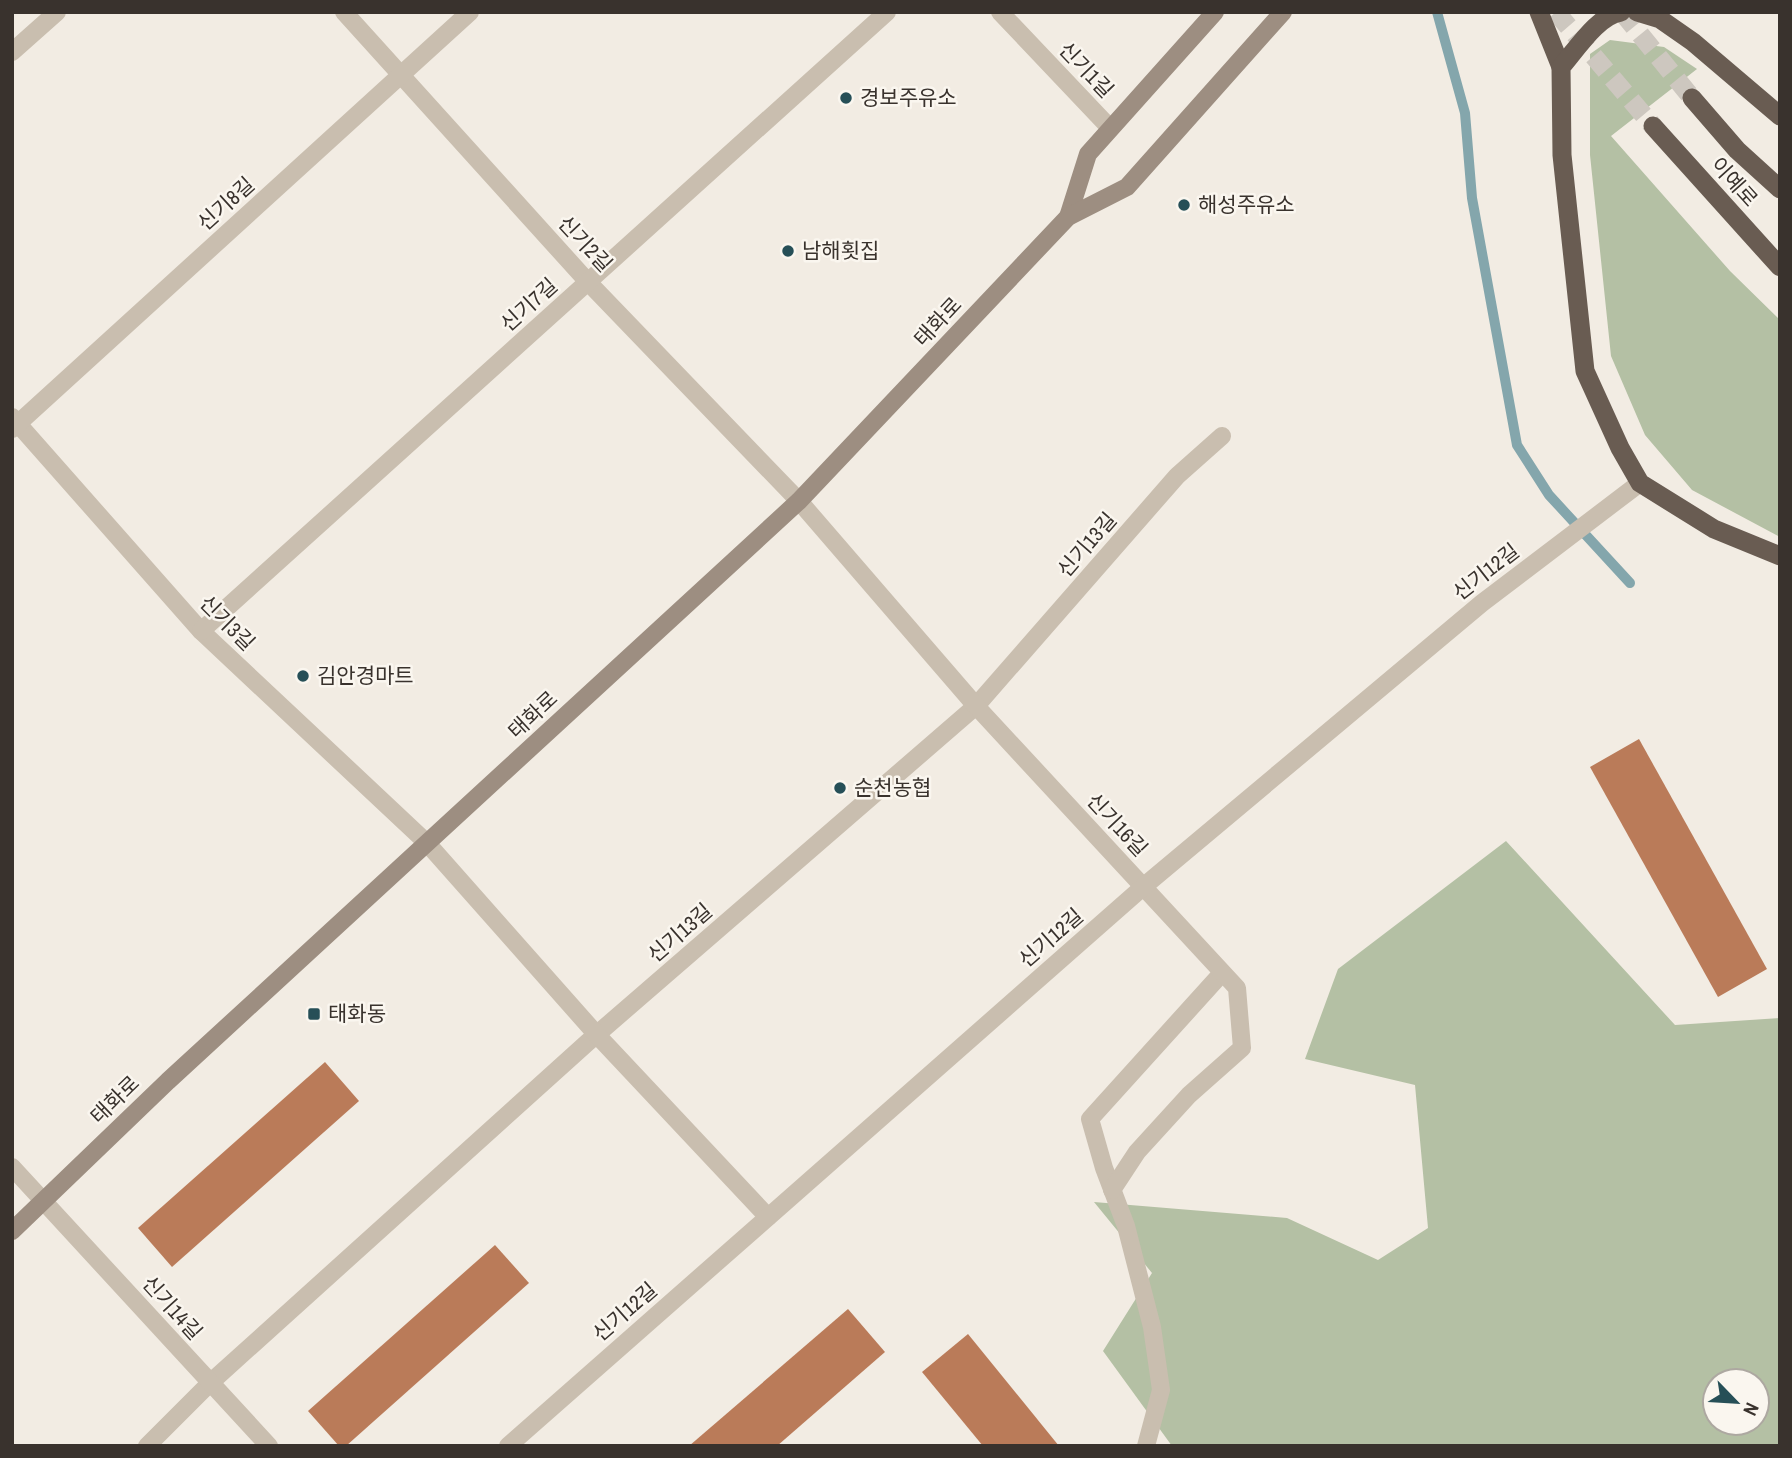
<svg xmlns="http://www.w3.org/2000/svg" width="1792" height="1458" viewBox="0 0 1792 1458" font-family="'Archivo Narrow','Noto Sans KR',sans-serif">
  <rect width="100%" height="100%" fill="#f2ece3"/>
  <g fill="#b4c0a4" fill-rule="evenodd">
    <path d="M1610,40L1664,47L1697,69L1611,136L1730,271L1780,320V537L1692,490L1645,435L1611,356L1590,155V54Z"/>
    <path d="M1506,841L1675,1025L1780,1018V1446H1172L1103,1351L1152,1273L1094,1202L1287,1218L1378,1260L1428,1228L1415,1085L1305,1059L1338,969ZM1715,1381H1757V1423H1715Z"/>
  </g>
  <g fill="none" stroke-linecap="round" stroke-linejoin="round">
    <path stroke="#84a6ac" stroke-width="10" d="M1437,12L1465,113L1472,198L1517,445L1549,495L1630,583"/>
  </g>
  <g fill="#ba7b59">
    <path d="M1639,739L1767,969L1718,997L1590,767Z"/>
    <path d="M325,1062L359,1101L172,1267L138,1228Z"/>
    <path d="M495,1245L529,1283L346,1446H339L308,1411Z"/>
    <path d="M848,1309L885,1352L777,1446H689Z"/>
    <path d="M968,1334L1059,1446H983L922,1372Z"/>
  </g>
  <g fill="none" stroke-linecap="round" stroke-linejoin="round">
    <g stroke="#cdc7bf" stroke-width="19" stroke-dasharray="19 10" stroke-linecap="butt">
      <path d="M1556,12L1653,126"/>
      <path d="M1622,12L1692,98"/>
    </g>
    <g stroke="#c9beaf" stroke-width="18">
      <path d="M147,1446L210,1383L588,1042L976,706L1177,476L1222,436"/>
      <path d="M1146,1446L1161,1390L1152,1327L1126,1226L1104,1168L1090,1119L1222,973"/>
    </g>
    <g stroke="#c9beaf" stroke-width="18">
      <path d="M344,12L588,282L799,501L976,706L1237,988L1242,1048L1189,1095L1137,1152L1112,1190"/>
      <path d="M1000,12L1110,128"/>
      <path d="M12,52L57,12"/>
      <path d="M12,417L201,631L427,843L597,1035L768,1217"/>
      <path d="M12,429L470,12"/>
      <path d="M201,631L887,12"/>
      <path d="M12,1167L269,1446"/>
      <path d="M508,1446L1143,887L1482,603L1640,483"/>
    </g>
    <g stroke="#9d8e81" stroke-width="18">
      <path d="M1068,217L1088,154L1215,12"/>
      <path d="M12,1231L168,1081L799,501L1068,217L1127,187L1283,12"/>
    </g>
    <g stroke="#695c52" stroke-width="19">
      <path d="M1539,12L1561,67"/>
      <path d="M1621,12C1598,15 1576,50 1561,67L1562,155L1585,371L1620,448L1640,483L1714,529L1780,556"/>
      <path d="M1637,12L1660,19L1693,42L1780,116"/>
      <path d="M1692,98L1737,150L1780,189"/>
      <path d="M1653,126L1780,267"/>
    </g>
  </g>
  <g fill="#264f57" stroke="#faf6ef" stroke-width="2.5">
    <circle cx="846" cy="98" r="7"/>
    <circle cx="1184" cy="205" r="7"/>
    <circle cx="788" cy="251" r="7"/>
    <circle cx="303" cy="676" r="7"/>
    <circle cx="840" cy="788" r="7"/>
    <rect x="307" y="1007" width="14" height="14" rx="3.5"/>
  </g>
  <g text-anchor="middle" stroke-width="5" stroke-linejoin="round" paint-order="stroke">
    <g font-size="21" fill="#39322d" stroke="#faf6ef">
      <text transform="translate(1086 70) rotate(46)" y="7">신기1길</text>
      <text transform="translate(1734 182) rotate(48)" y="7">이예로</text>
      <text transform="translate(226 204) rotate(-42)" y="7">신기8길</text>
      <text transform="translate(585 244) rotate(47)" y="7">신기2길</text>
      <text transform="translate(529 305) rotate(-42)" y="7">신기7길</text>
      <text transform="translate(938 322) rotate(-47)" y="7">태화로</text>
      <text transform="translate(1087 545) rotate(-49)" y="7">신기13길</text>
      <text transform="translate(1486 572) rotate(-38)" y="7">신기12길</text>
      <text transform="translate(227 623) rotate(45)" y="7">신기3길</text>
      <text transform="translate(533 715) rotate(-43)" y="7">태화로</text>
      <text transform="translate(1117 825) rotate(47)" y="7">신기16길</text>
      <text transform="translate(680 933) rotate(-41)" y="7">신기13길</text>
      <text transform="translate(1051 938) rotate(-41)" y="7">신기12길</text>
      <text transform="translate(115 1100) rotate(-44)" y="7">태화로</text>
      <text transform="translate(172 1308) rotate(48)" y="7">신기14길</text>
      <text transform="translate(625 1312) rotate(-41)" y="7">신기12길</text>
    </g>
    <g font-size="21" fill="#39322d" stroke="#faf6ef" text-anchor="start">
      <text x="860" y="105">경보주유소</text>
      <text x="1198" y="212">해성주유소</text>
      <text x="802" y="258">남해횟집</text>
      <text x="317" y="683">김안경마트</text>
      <text x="854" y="795">순천농협</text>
      <text x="328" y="1021">태화동</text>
    </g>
  </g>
  <rect width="1792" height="1458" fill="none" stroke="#39322d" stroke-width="28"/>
  <g transform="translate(1736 1402) rotate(115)"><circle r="33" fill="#faf6ef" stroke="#ada8a1" stroke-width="2"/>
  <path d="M0-5L12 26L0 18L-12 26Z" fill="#264f57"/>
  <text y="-10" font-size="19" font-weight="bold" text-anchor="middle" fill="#39322d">N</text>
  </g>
</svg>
